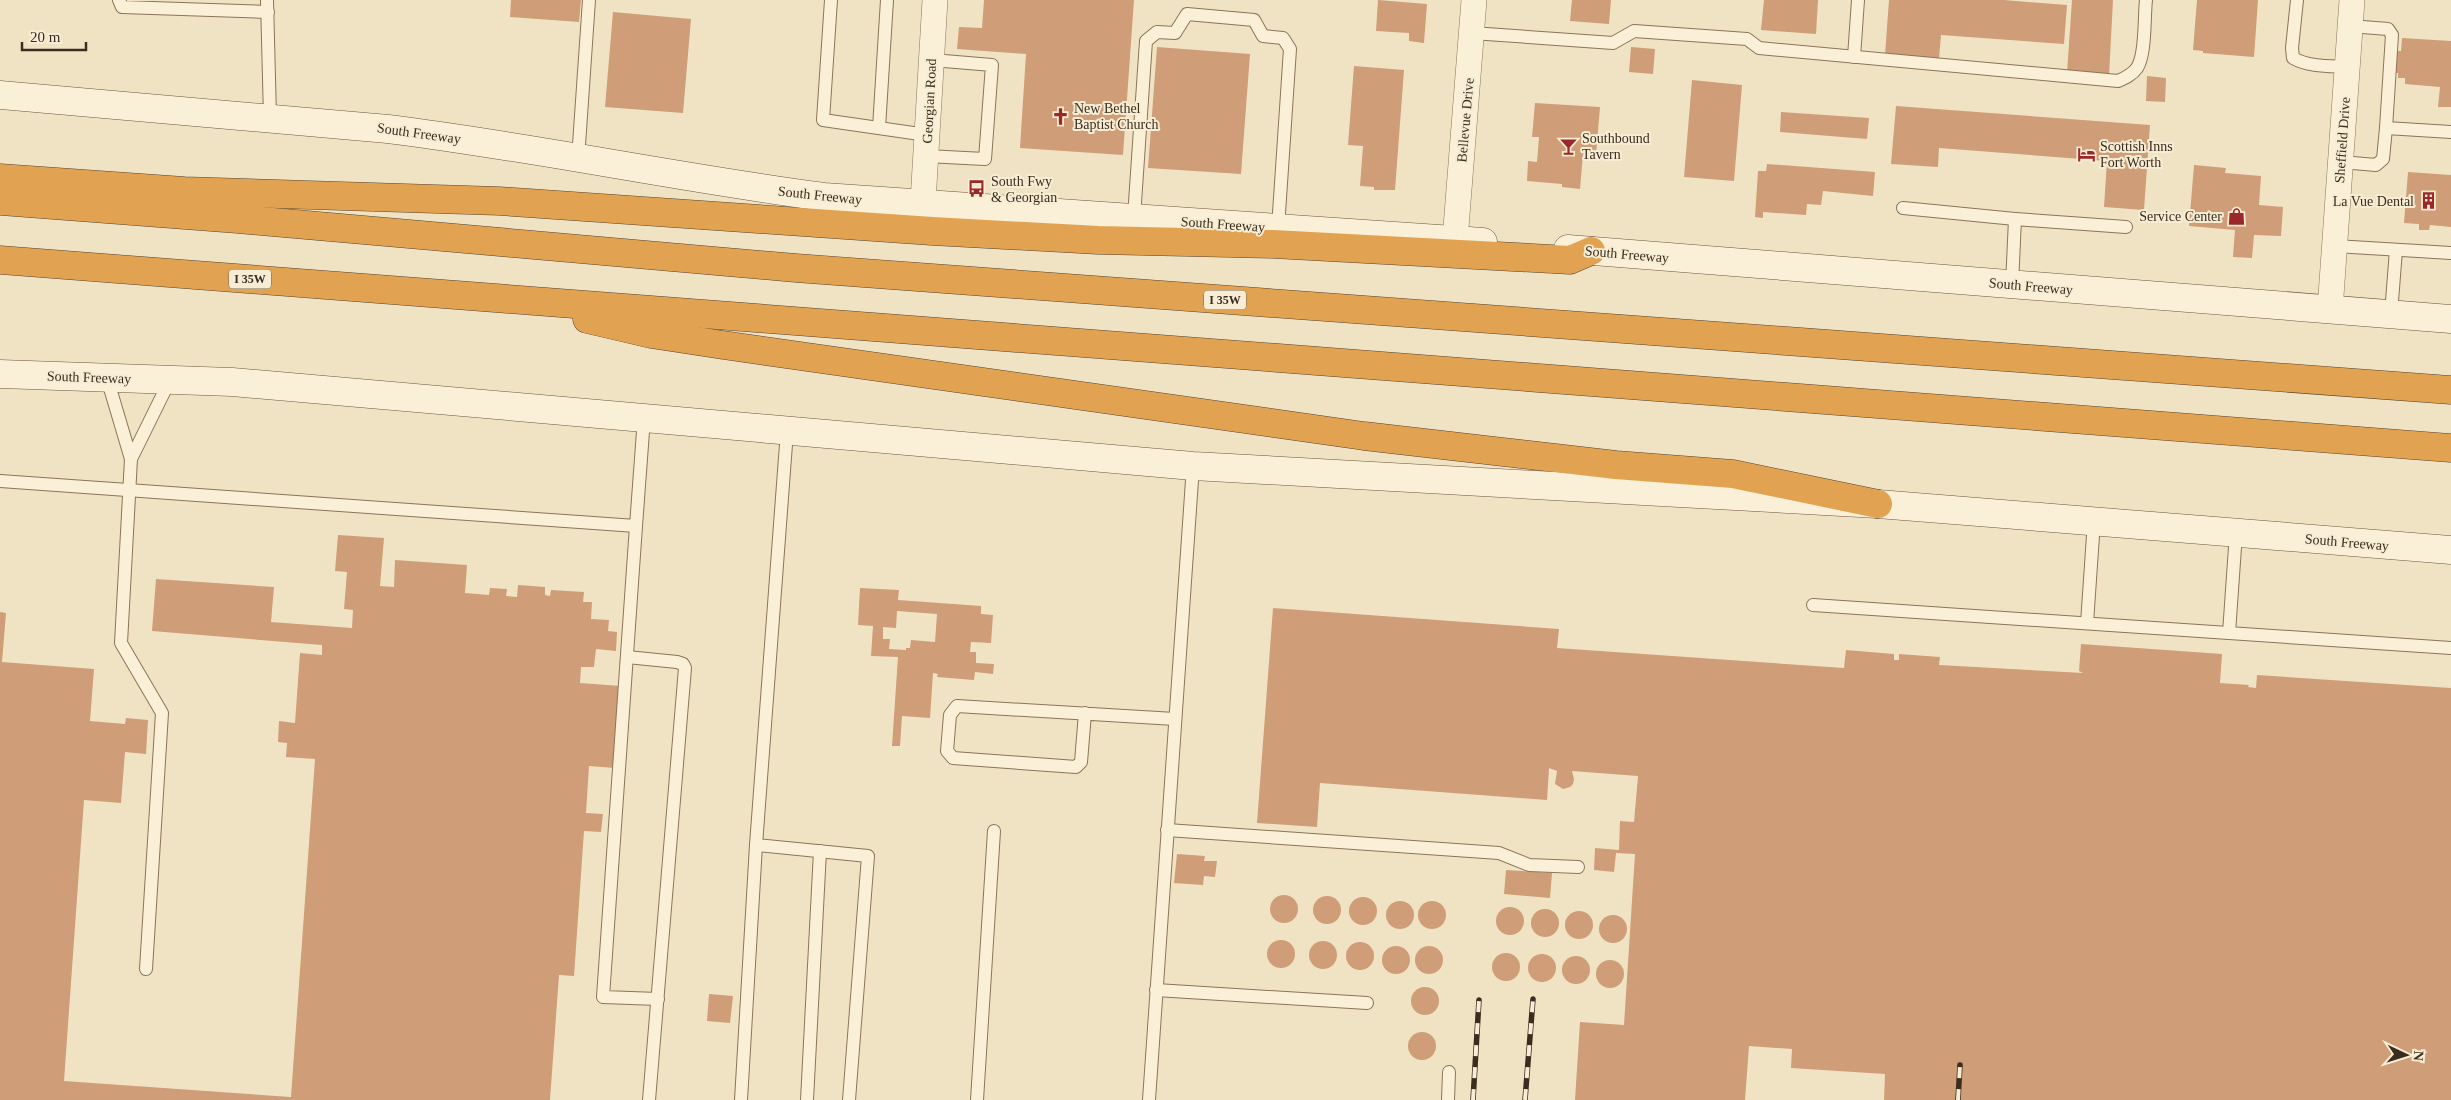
<svg xmlns="http://www.w3.org/2000/svg" width="2451" height="1100" viewBox="0 0 2451 1100" font-family="Georgia,serif">
  <rect width="100%" height="100%" fill="#f0e3c4"/>
  <g fill="#cf9d78" fill-rule="evenodd">
    <path d="M511,0H581L579,22L510,17Z"/>
    <path d="M984,0H1134L1123,155L1020,148L1026,54L957,49L959,27L982,28Z"/>
    <path d="M1378,0L1427,4L1424,43L1409,41V33L1376,31Z"/>
    <path d="M1572,0H1611L1609,24L1570,21Z"/>
    <path d="M1764,0H1818L1816,34L1761,30Z"/>
    <path d="M1889,0H2004L2067,5L2064,44L1941,35L1939,59L1885,55Z"/>
    <path d="M2072,0H2113L2109,76L2067,73Z"/>
    <path d="M2197,0H2258L2254,57L2203,53V51L2193,50Z"/>
    <path d="M613,12L691,19L683,113L605,107Z"/>
    <path d="M2402,38L2451,41V107H2438L2440,87L2405,84V78H2398V73H2395L2397,51H2401Z"/>
    <path d="M1157,47L1250,54L1241,174L1148,168Z"/>
    <path d="M1631,47L1655,49L1653,74L1629,72Z"/>
    <path d="M1354,66L1404,70L1395,190H1374V187L1360,186L1363,146L1348,145Z"/>
    <path d="M2147,76L2166,78L2165,102L2146,101Z"/>
    <path d="M1692,80L1742,85L1734,181L1684,177Z"/>
    <path d="M1535,103L1600,107L1596,155L1583,154L1580,189L1562,187V184L1527,181L1528,161L1537,162L1539,137H1532Z"/>
    <path d="M1896,106L2150,125L2144,210L2104,207L2107,161L1939,148L1938,167L1891,164Z"/>
    <path d="M1781,112L1869,118L1867,139L1780,132Z"/>
    <path d="M1767,164L1875,172L1873,196L1823,191L1821,205L1807,204L1806,215L1763,212V218L1755,217L1758,171H1766Z"/>
    <path d="M2194,165L2226,168L2225,173L2261,176L2259,205L2283,207L2281,236L2254,235L2252,258L2233,257L2235,230L2189,226Z"/>
    <path d="M2408,172L2451,175V227L2430,225L2429,230H2419V224L2404,223Z"/>
    <path d="M338,535L384,538L380,586L394,587L395,560L467,565L465,593L489,595L490,588L507,589L506,596L517,597L518,585L545,587V595L550,596L551,590L584,592L583,602H592L591,619L609,620L608,631L617,632L616,651L596,649L594,667H581L580,683L621,686L615,768L589,766L586,813L603,814L601,832L584,831L574,976L559,975L550,1100H0V612L6,613L2,662L94,669L90,721L125,724L126,718L148,720L146,754L125,752L121,803L84,800L64,1081L291,1097L315,759L286,757L287,743L278,742L279,721L295,723L300,653L322,655V645L152,631L156,579L274,587L271,622L352,628L353,610L344,609L347,572L335,571Z"/>
    <path d="M860,588L899,590L898,600L981,606V614L993,615L991,643L971,642L970,652H976V663L994,664L993,674L975,672L974,680L937,677L938,674L933,673L930,718L902,716L900,746H892L898,657L871,656L873,626L858,625ZM897,611L937,614L935,642L911,640L910,648H906V650L889,649L890,639H883V627L896,628Z"/>
    <path d="M1273,608L1559,629L1557,648L1844,668L1846,650L1894,654V660H1899V654L1940,657L1939,665L2083,673L2079,671L2081,644L2222,654L2220,683L2249,685L2248,687L2256,688L2257,675L2451,688V1100H1884L1885,1074L1791,1068L1792,1049L1749,1046L1745,1100H1575L1580,1022L1624,1025L1635,854L1616,853L1614,872L1594,870L1595,848L1619,850L1620,821L1634,822L1638,776L1572,771L1574,779L1573,784L1570,787L1563,789L1555,784L1557,771L1549,768L1547,800L1320,783L1317,827L1257,823Z"/>
    <path d="M1177,854L1205,856L1204,861H1217L1215,877L1204,876L1203,885L1174,883Z"/>
    <path d="M1506,870L1552,873L1550,898L1504,894Z"/>
    <circle cx="1284" cy="909" r="14"/>
    <circle cx="1327" cy="910" r="14"/>
    <circle cx="1363" cy="911" r="14"/>
    <circle cx="1400" cy="915" r="14"/>
    <circle cx="1432" cy="915" r="14"/>
    <circle cx="1510" cy="921" r="14"/>
    <circle cx="1545" cy="923" r="14"/>
    <circle cx="1579" cy="925" r="14"/>
    <circle cx="1613" cy="929" r="14"/>
    <circle cx="1281" cy="954" r="14"/>
    <circle cx="1323" cy="955" r="14"/>
    <circle cx="1360" cy="956" r="14"/>
    <circle cx="1396" cy="960" r="14"/>
    <circle cx="1429" cy="960" r="14"/>
    <circle cx="1506" cy="967" r="14"/>
    <circle cx="1542" cy="968" r="14"/>
    <circle cx="1576" cy="970" r="14"/>
    <circle cx="1610" cy="974" r="14"/>
    <circle cx="1425" cy="1001" r="14"/>
    <path d="M709,994L733,996L730,1023L707,1021Z"/>
    <circle cx="1422" cy="1046" r="14"/>
  </g>
  <g fill="none" stroke-linecap="round" stroke-linejoin="round">
    <defs>
      <g id="service">
        <path d="M119,0L122,7L268,12"/>
        <path d="M267,0L270,117"/>
        <path d="M831,0L823,120L927,135"/>
        <path d="M2297,0L2292,48L2293,58C2309,67 2329,66 2347,67"/>
        <path d="M2350,26L2388,29L2392,35L2386,128L2451,132"/>
        <path d="M1472,33L1613,43L1634,31L1747,39L1759,48L2118,81C2125,78 2132,75 2137,68C2146,54 2144,17 2146,0"/>
        <path d="M1854,57L1858,0"/>
        <path d="M879,128L887,0"/>
        <path d="M926,156L985,159L992,65L932,60"/>
        <path d="M578,159L589,0"/>
        <path d="M2341,162L2376,165L2383,159L2386,128"/>
        <path d="M1903,208L2015,219"/>
        <path d="M1134,217L1146,41L1157,32L1175,33L1187,14L1254,20L1263,36L1283,38L1290,49L1278,228"/>
        <path d="M2335,246L2451,253"/>
        <path d="M2012,285L2015,219L2126,227"/>
        <path d="M2391,314L2396,250"/>
        <path d="M107,378L131,459L170,380"/>
        <path d="M787,431L756,845L868,856L849,1100"/>
        <path d="M131,459L121,643L162,713L146,969"/>
        <path d="M0,481L636,526L644,418"/>
        <path d="M636,526L603,997L658,999"/>
        <path d="M1813,605L2451,648"/>
        <path d="M2087,623L2094,521"/>
        <path d="M2229,633L2236,533"/>
        <path d="M627,657L677,662L683,664L685,668L649,1100"/>
        <path d="M1085,713L1081,762L1076,767L953,758L947,751L950,715L957,706L1175,719"/>
        <path d="M1167,830L1499,853L1529,865L1578,867"/>
        <path d="M1156,990L1367,1003"/>
        <path d="M741,1100L756,845"/>
        <path d="M807,1100L820,851"/>
        <path d="M977,1100L994,831"/>
        <path d="M1149,1100L1193,466"/>
        <path d="M1448,1100L1449,1072"/>
      </g>
      <g id="minor">
        <path d="M923,202L935,0"/>
        <path d="M1455,240L1474,0"/>
        <path d="M2330,310L2352,0"/>
      </g>
      <g id="secondary">
        <path d="M0,95L388,129C534,147 678,178 824,197L1483,242"/>
        <path d="M1568,249L2451,319"/>
        <path d="M0,374L232,382L1193,466L1878,504L2451,550"/>
      </g>
      <g id="motorway">
        <path d="M0,178L184,191L499,201L932,231L1098,240L1273,244L1570,260L1591,251"/>
        <path d="M0,201L238,219L796,268L2451,390"/>
        <path d="M0,260L2451,448"/>
        <path d="M587,319L651,334L723,345L1364,436L1616,465L1733,474L1878,504"/>
      </g>
    </defs>
    <use href="#service" stroke="#8b7459" stroke-width="14"/>
    <use href="#minor" stroke="#8b7459" stroke-width="26"/>
    <use href="#secondary" stroke="#6d553d" stroke-width="29"/>
    <use href="#motorway" stroke="#58422e" stroke-width="29"/>
    <use href="#service" stroke="#faf0d7" stroke-width="12"/>
    <use href="#minor" stroke="#faf0d7" stroke-width="25"/>
    <use href="#secondary" stroke="#faf0d7" stroke-width="28"/>
    <use href="#motorway" stroke="#e1a352" stroke-width="28"/>
    <defs>
      <g id="rail">
        <path d="M1473,1100L1479,1000"/>
        <path d="M1525,1100L1533,999"/>
        <path d="M1958,1100L1960,1065"/>
      </g>
    </defs>
    <use href="#rail" stroke="#3a2c1e" stroke-width="5.5"/>
    <use href="#rail" stroke="#f7edd4" stroke-width="4" stroke-dasharray="11" stroke-linecap="butt"/>
  </g>
  <defs>
    <symbol id="church-bare" viewBox="-9 -9 18 18"><path d="M-1.2-6h2.4v3.5h3.3v2.4h-3.3V6h-2.4V-.1h-3.3v-2.4h3.3Z" fill="#9c2728" stroke="#f7edd4" stroke-width="2.5" paint-order="stroke"/></symbol>
    <symbol id="bar-bare" viewBox="-9 -9 18 18"><path d="M-6-5H6L.8 .8V4.5H3.5V6h-7V4.5H-.8V.8Z" fill="#9c2728" stroke="#f7edd4" stroke-width="2.5" paint-order="stroke"/></symbol>
    <symbol id="hotel-bare" viewBox="-9 -9 18 18"><path d="M-6-4.5h1.5V1H6V5H4.5V3h-9V5H-6ZM-4 0a1.8 1.8 0 1 1 3.6 0ZM.5 0V-2.5h3Q6-2.5 6 0Z" fill="#9c2728" stroke="#f7edd4" stroke-width="2.5" paint-order="stroke"/></symbol>
    <symbol id="bus-bare" viewBox="-9 -9 18 18"><path d="M-5-6H5V4H4V6H2V4H-2V6H-4V4H-5ZM-3.5-4V0h7V-4ZM-3.5 1.2v1.5H-2V1.2ZM2 1.2v1.5H3.5V1.2Z" fill="#9c2728" stroke="#f7edd4" stroke-width="2.5" paint-order="stroke"/></symbol>
    <symbol id="building-bare" viewBox="-9 -9 18 18"><path d="M-4-6H4V6H1V3H-1V6H-4ZM-2.5-4.3h1.7v1.8h-1.7ZM.8-4.3h1.7v1.8H.8ZM-2.5-1h1.7V.8h-1.7ZM.8-1h1.7V.8H.8Z" fill="#9c2728" stroke="#f7edd4" stroke-width="2.5" paint-order="stroke"/></symbol>
    <symbol id="shop-bare" viewBox="-9 -9 18 18"><path d="M-5-2.5h2.3a2.7 3.5 0 0 1 5.4 0H5L5.5 6h-11ZM-1.5-2.5h3a1.5 2.3 0 0 0-3 0Z" fill="#9c2728" stroke="#f7edd4" stroke-width="2.5" paint-order="stroke"/></symbol>
  </defs>
  <g fill-rule="evenodd">
    <use href="#church-bare" x="1048" y="104" width="25" height="25"/>
    <use href="#bar-bare" x="1556" y="134" width="25" height="25"/>
    <use href="#hotel-bare" x="2074" y="142" width="25" height="25"/>
    <use href="#bus-bare" x="964" y="176" width="25" height="25"/>
    <use href="#building-bare" x="2416" y="188" width="25" height="25"/>
    <use href="#shop-bare" x="2224" y="204" width="25" height="25"/>
  </g>
  <g text-anchor="middle" stroke-width="4" stroke-linejoin="round" paint-order="stroke">
    <g fill="#f7edd4" stroke="#736655" stroke-width="1">
      <rect x="229" y="269.5" width="42" height="19" rx="4"/>
      <rect x="1204" y="290.5" width="42" height="19" rx="4"/>
    </g>
    <g font-size="12" font-weight="bold" fill="#3a2c1e">
      <text x="250" y="283">I 35W</text>
      <text x="1225" y="304">I 35W</text>
    </g>
    <g font-size="14" fill="#3a2c1e" stroke="#f7edd4">
      <text transform="translate(929 101) rotate(-87)" y="5">Georgian Road</text>
      <text transform="translate(1465 120) rotate(-85)" y="5">Bellevue Drive</text>
      <text transform="translate(419 133) rotate(8)" y="5">South Freeway</text>
      <text transform="translate(2342 140) rotate(-86)" y="5">Sheffield Drive</text>
      <text transform="translate(820 195) rotate(6)" y="5">South Freeway</text>
      <text transform="translate(1223 224) rotate(4)" y="5">South Freeway</text>
      <text transform="translate(1627 254) rotate(5)" y="5">South Freeway</text>
      <text transform="translate(2031 286) rotate(5)" y="5">South Freeway</text>
      <text transform="translate(89 377) rotate(2)" y="5">South Freeway</text>
      <text transform="translate(2347 542) rotate(5)" y="5">South Freeway</text>
    </g>
    <g font-size="14" fill="#3a2c1e" stroke="#f7edd4" text-anchor="start">
      <text x="1074" y="113">New Bethel<tspan x="1074" dy="16">Baptist Church</tspan></text>
      <text x="1582" y="143">Southbound<tspan x="1582" dy="16">Tavern</tspan></text>
      <text x="2100" y="151">Scottish Inns<tspan x="2100" dy="16">Fort Worth</tspan></text>
      <text x="991" y="186">South Fwy<tspan x="991" dy="16">&amp; Georgian</tspan></text>
      <text x="2414" y="206" text-anchor="end">La Vue Dental</text>
      <text x="2222" y="221" text-anchor="end">Service Center</text>
    </g>
  </g>
  <g transform="translate(2406 1055) rotate(94)" stroke="#f7edd4" stroke-width="4" paint-order="stroke">
  <path d="M0-4L9 19L0 12L-9 19Z" fill="#3a2c1e"/>
  <text y="-8" font-size="14" font-weight="bold" text-anchor="middle" fill="#3a2c1e">N</text>
  </g>
  <path d="M22 42v8h64v-8" fill="none" stroke="#3a2c1e" stroke-width="2.5"/>
  <text x="30" y="42" font-size="15" fill="#3a2c1e" stroke="#f7edd4" stroke-width="4" paint-order="stroke">20 m</text>
</svg>
